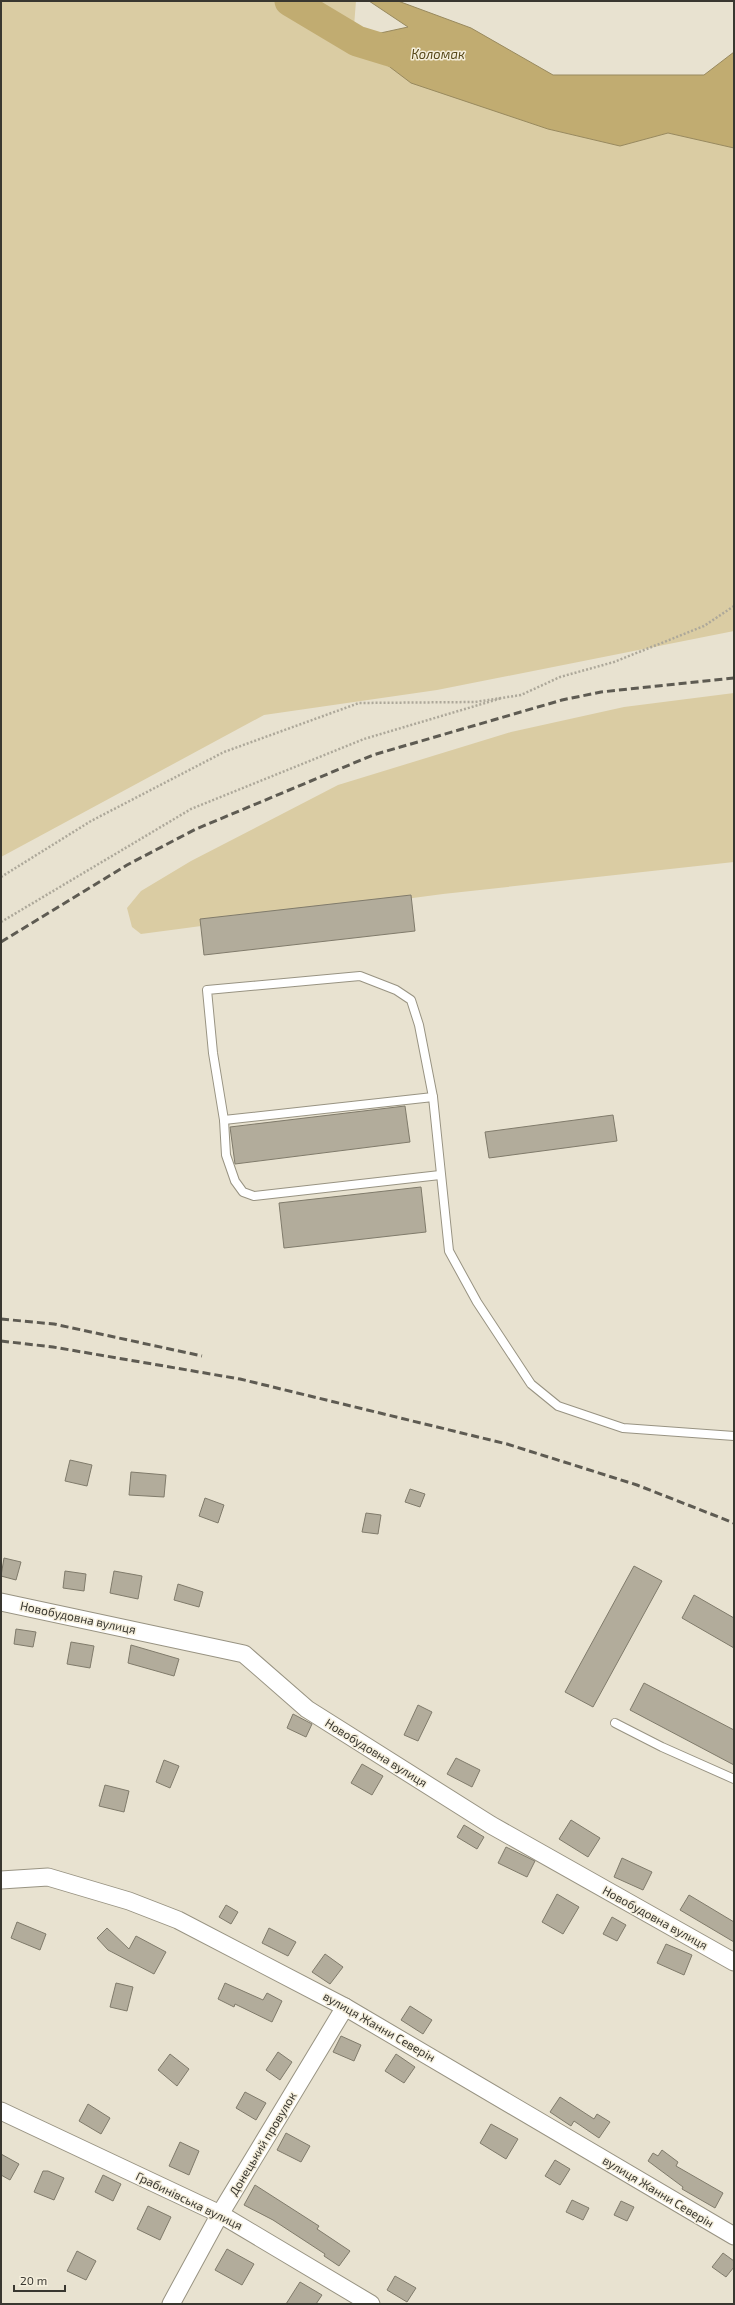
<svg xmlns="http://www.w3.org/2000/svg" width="735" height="2305" viewBox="0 0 735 2305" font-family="'Exo 2',sans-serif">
  <rect width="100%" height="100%" fill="#e8e2d0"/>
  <g fill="#dacca3">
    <path d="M1,1H356L353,39L548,129L620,146L668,133L734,148V631L437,690L264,715L1,857Z"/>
    <path d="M734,693V862L443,894L141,934L132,927L127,908L141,891L191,861L338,785L511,732L624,707Z"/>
  </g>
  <path fill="#c1ac71" stroke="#98895e" d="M369,1H398L471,28L553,75H704L734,52V148L668,133L620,146L548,129L411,83L353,39L408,27Z"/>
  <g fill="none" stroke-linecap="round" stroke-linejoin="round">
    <path stroke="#c1ac71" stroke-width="31" d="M290,1L357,41L393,52"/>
  </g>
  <g fill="#b2ac9b" stroke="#807b6b">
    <path d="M411,895L415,931L204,955L200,919Z"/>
    <path d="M405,1106L410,1142L235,1164L230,1127Z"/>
    <path d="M613,1115L617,1141L489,1158L485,1132Z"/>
    <path d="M421,1187L426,1232L284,1248L279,1203Z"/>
    <path d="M70,1460L92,1465L87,1486L65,1481Z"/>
    <path d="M131,1472L166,1475L164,1497L129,1495Z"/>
    <path d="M410,1489L425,1494L420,1507L405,1502Z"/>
    <path d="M205,1498L224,1505L218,1523L199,1516Z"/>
    <path d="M366,1513L381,1515L378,1534L362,1532Z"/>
    <path d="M4,1558L21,1562L16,1580L1,1576Z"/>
    <path d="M634,1566L662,1581L593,1707L565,1692Z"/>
    <path d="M65,1571L86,1574L84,1591L63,1588Z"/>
    <path d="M114,1571L142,1576L138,1599L110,1593Z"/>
    <path d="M178,1584L203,1592L199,1607L174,1600Z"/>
    <path d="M694,1595L734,1618V1648L682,1618Z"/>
    <path d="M16,1629L36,1632L33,1647L14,1644Z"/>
    <path d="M71,1642L94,1646L90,1668L67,1664Z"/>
    <path d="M131,1645L179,1659L174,1676L128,1663Z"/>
    <path d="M644,1683L734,1730V1765L630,1710Z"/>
    <path d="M418,1705L432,1712L418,1741L404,1735Z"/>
    <path d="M293,1714L312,1724L306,1737L287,1728Z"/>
    <path d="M456,1758L480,1770L472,1787L447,1774Z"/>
    <path d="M164,1760L179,1766L170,1788L156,1782Z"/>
    <path d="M362,1764L383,1776L372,1795L351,1783Z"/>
    <path d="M105,1785L129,1791L124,1812L99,1806Z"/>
    <path d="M571,1820L600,1838L588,1857L559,1839Z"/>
    <path d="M464,1825L484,1837L477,1849L457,1837Z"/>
    <path d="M506,1847L535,1861L527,1877L498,1863Z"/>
    <path d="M622,1858L652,1872L643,1890L614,1877Z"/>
    <path d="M557,1894L579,1907L563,1934L542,1922Z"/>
    <path d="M689,1895L734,1922V1942L680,1910Z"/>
    <path d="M226,1905L238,1912L231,1924L219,1917Z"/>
    <path d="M612,1917L626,1925L617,1941L603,1934Z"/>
    <path d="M17,1922L46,1934L40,1950L11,1938Z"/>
    <path d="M107,1928L129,1949L136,1936L166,1952L154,1974L108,1950L97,1938Z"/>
    <path d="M269,1928L296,1942L288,1956L262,1943Z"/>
    <path d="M666,1944L692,1955L684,1975L657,1963Z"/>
    <path d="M325,1954L343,1967L330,1984L312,1972Z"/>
    <path d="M116,1983L133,1987L127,2011L110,2007Z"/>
    <path d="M225,1983L263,2000L267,1993L282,2001L272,2022L235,2004L234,2007L218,1999Z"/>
    <path d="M410,2006L432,2020L423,2034L401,2020Z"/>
    <path d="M341,2036L361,2045L354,2061L333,2052Z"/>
    <path d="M278,2052L292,2062L280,2080L266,2070Z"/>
    <path d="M170,2054L189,2069L177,2086L158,2070Z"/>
    <path d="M396,2054L415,2067L404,2083L385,2071Z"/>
    <path d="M245,2092L266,2103L256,2120L236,2108Z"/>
    <path d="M560,2097L594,2119L597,2114L610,2122L599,2138L574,2121L571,2126L550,2112Z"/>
    <path d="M88,2104L110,2118L101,2134L79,2121Z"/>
    <path d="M491,2124L518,2139L506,2159L480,2143Z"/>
    <path d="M286,2133L310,2146L301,2162L277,2150Z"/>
    <path d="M180,2142L199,2151L189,2175L169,2166Z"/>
    <path d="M662,2150L678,2162L676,2166L723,2193L715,2208L682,2189L683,2187L648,2161L653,2153L658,2156Z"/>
    <path d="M1,2154L19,2164L10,2180L1,2175Z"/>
    <path d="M555,2160L570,2169L560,2185L545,2176Z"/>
    <path d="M43,2171H48L64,2178L54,2200L34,2192Z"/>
    <path d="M103,2175L121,2184L113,2201L95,2192Z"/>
    <path d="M255,2185L319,2226L317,2229L350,2251L339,2266L324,2256L325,2254L273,2220L244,2205Z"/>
    <path d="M572,2200L589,2208L583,2220L566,2212Z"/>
    <path d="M621,2201L634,2207L627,2221L614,2215Z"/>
    <path d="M148,2206L171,2217L160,2240L137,2229Z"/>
    <path d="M227,2249L254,2264L242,2285L215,2270Z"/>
    <path d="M77,2251L96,2261L86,2280L67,2271Z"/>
    <path d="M723,2253L734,2261V2267L726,2277L712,2267Z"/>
    <path d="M395,2276L416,2288L407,2302L387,2290Z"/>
    <path d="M300,2282L322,2295L316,2304H286Z"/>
  </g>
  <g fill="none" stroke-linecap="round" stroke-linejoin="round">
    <defs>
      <g id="lane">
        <path d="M433,1097L419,1025L411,1000L396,990L360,976L207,990L213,1053L224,1120L226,1155L235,1181L243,1192L254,1196L440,1175"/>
        <path d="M224,1120L433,1097L449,1251L477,1302L531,1384L558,1406L623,1428L734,1436"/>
        <path d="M615,1723L662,1747L734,1779"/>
      </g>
      <g id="street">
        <path d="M1,1602L244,1654L307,1709L491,1825L734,1962"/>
        <path d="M1,1880L48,1877L129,1901L178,1920L345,2007L734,2236"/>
        <path d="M1,2111L220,2214L371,2304"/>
        <path d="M171,2304L220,2214L345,2007"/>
      </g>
    </defs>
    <use href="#lane" stroke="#989382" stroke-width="10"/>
    <use href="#street" stroke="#989382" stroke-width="19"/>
    <g stroke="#ada89a" stroke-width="2.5" stroke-dasharray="2 2" stroke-linecap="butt">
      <path d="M1,877L91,821L224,752L359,703L475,702L521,695L560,677L614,662L704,626L734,606"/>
      <path d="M1,922L191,809L364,739L502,698"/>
    </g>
    <use href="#lane" stroke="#fff" stroke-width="8"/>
    <use href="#street" stroke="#fff" stroke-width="17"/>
    <g stroke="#5e5b52" stroke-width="3" stroke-dasharray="8 4" stroke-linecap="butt">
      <path d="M1,942L127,865L196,829L373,755L562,700L601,692L734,678"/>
      <path d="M1,1319L54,1324L202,1356"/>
      <path d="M1,1341L53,1347L240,1379L507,1444L637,1485L734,1523"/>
    </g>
  </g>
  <g text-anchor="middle" stroke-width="3" stroke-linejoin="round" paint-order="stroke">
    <g font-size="12" fill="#393730" stroke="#f5efdd">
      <text transform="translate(78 1618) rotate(12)" y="4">Новобудовна вулиця</text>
      <text transform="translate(376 1753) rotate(32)" y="4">Новобудовна вулиця</text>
      <text transform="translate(655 1918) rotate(29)" y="4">Новобудовна вулиця</text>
      <text transform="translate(379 2027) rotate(30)" y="4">вулиця Жанни Северін</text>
      <text transform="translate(263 2144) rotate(-59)" y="4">Донецький провулок</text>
      <text transform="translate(658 2192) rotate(31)" y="4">вулиця Жанни Северін</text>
      <text transform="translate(189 2201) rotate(26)" y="4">Грабинівська вулиця</text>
    </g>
    <g font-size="13" font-style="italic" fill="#58491a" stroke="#f5efdd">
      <text x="438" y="59">Коломак</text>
    </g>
  </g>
  <rect width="735" height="2305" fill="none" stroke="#393730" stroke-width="4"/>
  <path d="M14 2285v6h51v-6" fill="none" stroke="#393730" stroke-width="2"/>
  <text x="20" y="2285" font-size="12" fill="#393730" stroke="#f5efdd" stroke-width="3" paint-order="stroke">20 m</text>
</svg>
